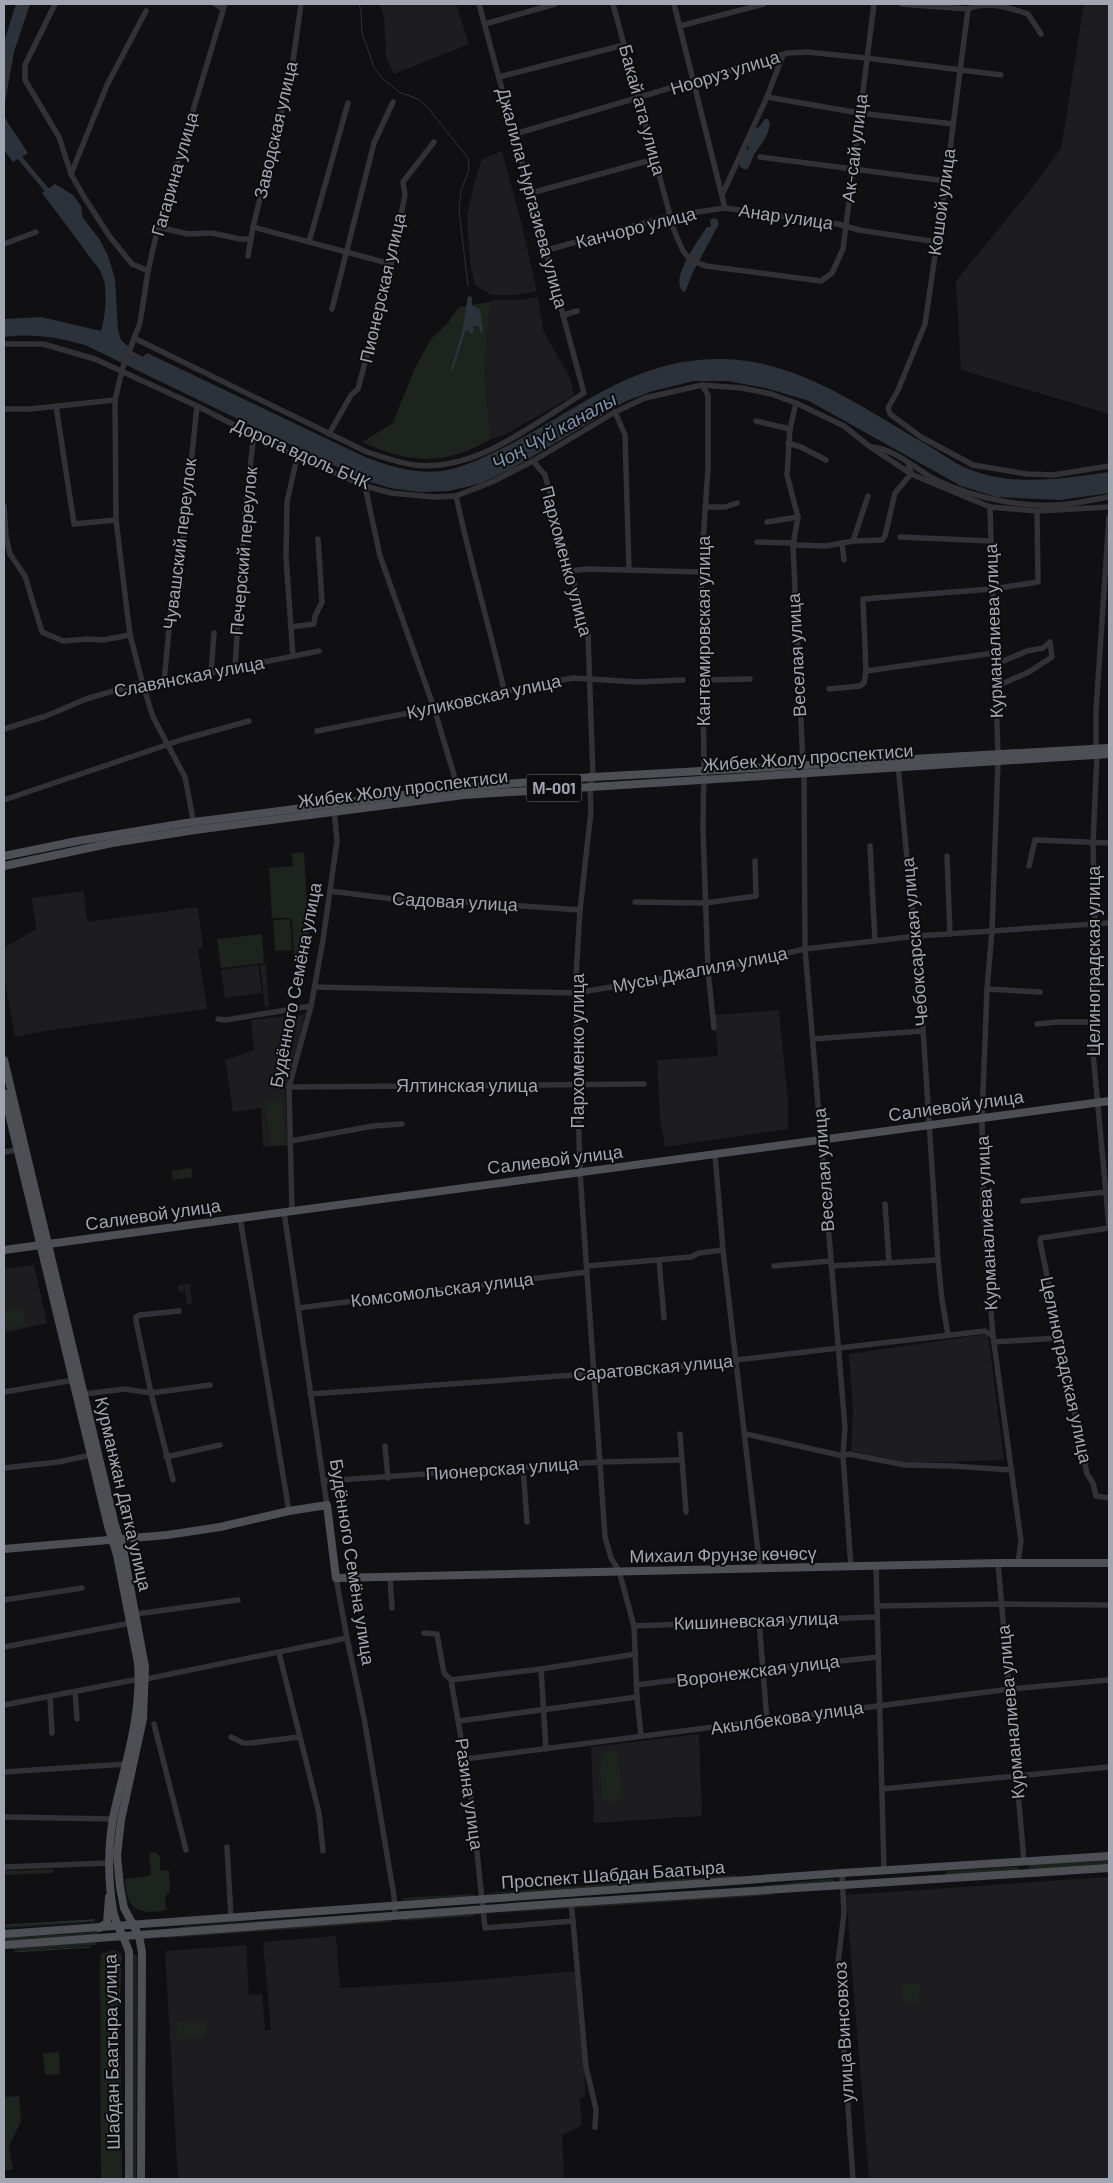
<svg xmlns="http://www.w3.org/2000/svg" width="1113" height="2183" viewBox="0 0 1113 2183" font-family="Barlow,sans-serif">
  <rect width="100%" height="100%" fill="#101012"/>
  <g fill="#1d1c1f">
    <path d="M380,4H456L469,44L394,74L386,58L384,18Z"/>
    <path d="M1084,4H1109V414L961,370L956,281L1031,189L1061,148Z"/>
    <path d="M502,151L521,222L537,291L517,295H491L475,285L470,263L467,216L475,180L482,159Z"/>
    <path d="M538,297L543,330L571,380L574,395L506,434L491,439L487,418L485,344L491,300H521Z"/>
    <path d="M84,891L87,922L198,907L203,947L198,949L207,1009L51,1030L15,1037L4,977V948L36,929L32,898Z"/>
    <path d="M266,964L269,1007H265L260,965Z"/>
    <path d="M258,965L262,993L225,998L221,970Z"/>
    <path d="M779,1010L788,1102V1129L665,1147L660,1120L657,1060L718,1056L715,1015Z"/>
    <path d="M305,1014L293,1069L285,1089L288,1145L263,1147L261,1108L233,1112L225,1060L254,1050L251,1020Z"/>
    <path d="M34,1265L47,1323L4,1333V1269Z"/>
    <path d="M190,1284L192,1304H187L185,1291L179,1292L178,1285Z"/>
    <path d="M988,1334L1004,1460L909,1463L851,1451L853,1413L849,1354Z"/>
    <path d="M699,1734L702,1816L594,1823L591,1747Z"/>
    <path d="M1109,1877V2179H869L846,1895Z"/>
    <path d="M336,1936L340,1988L464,1981L577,1971L584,2044L585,2096L580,2099L582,2125L562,2135L564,2179H178L165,1951L246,1945L249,1995L262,1994L265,2030H271L263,1942Z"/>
  </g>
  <g fill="#1d241e">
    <path d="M491,302C483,347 484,394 491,439C445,466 410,464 362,442L392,424L416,366L431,339L447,324L459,307Z"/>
    <path d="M304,852L310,954L294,956L292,918H272L269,868L293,866L292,853Z"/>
    <path d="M290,919L292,950L275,951L273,920Z"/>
    <path d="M262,934L264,963L221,968L217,939Z"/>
    <path d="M282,1100L286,1145L270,1146L266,1101Z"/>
    <path d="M191,1168L193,1177L173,1180L171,1171Z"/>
    <path d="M22,1308L25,1325L4,1328V1311Z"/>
    <path d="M612,1751L619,1755L621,1797V1801L613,1803L603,1801L602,1798L600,1757L603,1753Z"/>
    <path d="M155,1852L160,1857V1870L169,1871L170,1893H167L165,1900L166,1910C138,1916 125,1908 125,1879L149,1876L151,1873L149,1853Z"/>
    <path d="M1109,1858V1866L1029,1870L1028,1868L1031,1864Z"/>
    <path d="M1013,1867H1019V1870L945,1876V1874L948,1871Z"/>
    <path d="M53,1869V1873L4,1875V1871Z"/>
    <path d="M736,1875V1877L652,1883L655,1881Z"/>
    <path d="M830,1879L834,1880V1882L759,1886Z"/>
    <path d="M646,1881V1884L485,1894L489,1893Z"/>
    <path d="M774,1893V1895L487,1914L588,1905Z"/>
    <path d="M473,1894L475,1896L403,1900L402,1898Z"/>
    <path d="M391,1912L392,1913L166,1930L186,1926Z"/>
    <path d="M473,1914L475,1916L403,1921L402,1919Z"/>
    <path d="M94,1919L95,1922L4,1928V1926Z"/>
    <path d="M392,1920V1922L166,1938L165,1936Z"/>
    <path d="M98,1932V1936L4,1941V1938Z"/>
    <path d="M96,1942V1945L22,1951L13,1950V1948Z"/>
    <path d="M114,1950L121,1954L122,1960L118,2032L121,2068L122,2179H101L100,1967L101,1954Z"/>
    <path d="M133,1955H137L136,2179H131Z"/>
    <path d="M919,1983L920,2002L903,2003L902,1984Z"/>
    <path d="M206,2021V2037L177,2039L176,2022Z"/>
    <path d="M59,2052L60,2074L45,2075L43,2053Z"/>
    <path d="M19,2096L21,2121L9,2146L13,2170H4V2097Z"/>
  </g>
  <g fill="#2b3239">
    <path d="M16,4H30L14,52L5,102L4,115L8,123L28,153L13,162L4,150V42Z"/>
    <path d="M765,119H768L770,124C768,136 762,143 755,153C751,158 752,165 746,170L740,167L739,160L745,148L747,150L749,148L747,143L754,129L759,127Z"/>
    <path d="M55,184L73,195L81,206L83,218L100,240L108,256L115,279L118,330L121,340L129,347L126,354L140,359L147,353L363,456C388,466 414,474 441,471C465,468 488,455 509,445C582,407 635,358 722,359C798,360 861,407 924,443C938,451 952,462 966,468C1012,487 1062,479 1109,472V493L1060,500L997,497L961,486L809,401L766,388L728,381H694L653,391L626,401L513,468L482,483L449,491L419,492L390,488L364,480L85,345C58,337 31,333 4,337V319L41,317L101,331C105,319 108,290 103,278C100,267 92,261 86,252C72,232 57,213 42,193Z"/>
    <path d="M713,218L717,219L719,224L693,272L685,292H683C669,278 699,240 707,227H711L710,220Z"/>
    <path d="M468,296L472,297V305L480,310L483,329L481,335L479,326H474L473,333L470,334L468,330L465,332L453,370L451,369L462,332Z"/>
  </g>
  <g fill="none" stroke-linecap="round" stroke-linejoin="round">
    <g stroke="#2b3239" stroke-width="1">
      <path d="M359,4L361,11L362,33L374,67L382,78L399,92L418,99L428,108L468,158L469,170L461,190L459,210L468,286"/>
      <path d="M5,1925L94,1920"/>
      <path d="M14,1952L90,1947"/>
      <path d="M4,1953H6"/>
    </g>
    <g stroke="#2b3239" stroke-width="5">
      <path d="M16,153L51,195"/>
      <path d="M126,351L146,361"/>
    </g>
    <g stroke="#323236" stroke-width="5.5">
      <path d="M55,4L25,65V80L59,137L71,174L84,197L110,237L132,264L148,271"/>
      <path d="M215,4L223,9"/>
      <path d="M613,4L674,230C683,251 683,259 706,266L821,281L832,273L843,249L874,4"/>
      <path d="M674,4L725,208"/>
      <path d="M901,4L968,9C987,0 1010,8 1028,14L1041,34"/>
      <path d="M968,9L946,181L925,324L898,390L888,408L890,414L921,437L973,465L1027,474L1053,475L1109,466"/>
      <path d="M485,24L555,4"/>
      <path d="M680,26L764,4"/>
      <path d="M499,77L624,45"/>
      <path d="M767,97L859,113L953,124"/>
      <path d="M515,134L788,53L807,52L866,58L1001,75"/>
      <path d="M760,157L946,181"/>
      <path d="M71,174L107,85L146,11"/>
      <path d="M531,193L655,159"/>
      <path d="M722,195L767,97L783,55"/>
      <path d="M158,227L188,234L212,233L240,239H251"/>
      <path d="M253,227L391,264"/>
      <path d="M309,242L348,103"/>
      <path d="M4,244L36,232"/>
      <path d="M547,250L670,216L725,208L838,224L859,230L937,242"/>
      <path d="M248,256L253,227L292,68L301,4"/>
      <path d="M332,309L374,143L393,102"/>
      <path d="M564,315L577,311"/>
      <path d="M136,339L367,452C383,457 399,463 415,465C476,472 535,423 584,393L479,4"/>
      <path d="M4,344H43L95,359L197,406L297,457L365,486L391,493L434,497L456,496L492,482L533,461L615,412L645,398L702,385L742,388L771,394L796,403L844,426L869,446L911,474L990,507L1037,511L1109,507"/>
      <path d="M702,385L708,395V468L701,572L704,760L703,829L708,971L714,1028"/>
      <path d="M796,403L790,429L787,475L798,517L793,545L803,765"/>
      <path d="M56,406L74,524L116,520"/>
      <path d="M5,409H30L115,400"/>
      <path d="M615,412L625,435L629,570"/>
      <path d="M756,421L790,429"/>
      <path d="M329,434L351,395L358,389L391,264L405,195L403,182L434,142"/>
      <path d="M788,443L801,447L826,460"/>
      <path d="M871,447C896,449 915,469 936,480C974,498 1025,509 1067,504C1081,503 1095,499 1109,497"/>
      <path d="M533,461L545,475L588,634L593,777L590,786L591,811L580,910L575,993L580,1172L605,1537L611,1558L619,1571L634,1626L637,1697L641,1736"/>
      <path d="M365,486L380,556L434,708L454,775L456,791"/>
      <path d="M456,496C470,561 489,625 504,690"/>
      <path d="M4,506L6,537L10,554L25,576L42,632L63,641L88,639L103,640L130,635"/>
      <path d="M705,507H725L737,503"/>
      <path d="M990,507L998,754"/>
      <path d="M767,522L798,517"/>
      <path d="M900,537L991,541"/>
      <path d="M853,541L868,496"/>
      <path d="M757,542L794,543"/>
      <path d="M842,543L844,560"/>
      <path d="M793,545L826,546L853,541L882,540L885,536L895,493L911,474L908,462"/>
      <path d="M570,571L586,569L701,572"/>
      <path d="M291,627L314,624L315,616L322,602L318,539"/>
      <path d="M293,656L286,558L287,502L297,457"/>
      <path d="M994,665L1027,651L1043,648L1050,642L1052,657L1029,672L995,687"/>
      <path d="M235,668L245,509L254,434"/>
      <path d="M866,671L863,599L992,589L1038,582L1037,511"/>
      <path d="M211,673L214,633"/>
      <path d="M703,680L750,679"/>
      <path d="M164,682L172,598L184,532L197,406"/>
      <path d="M829,689L860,686L864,683L866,671L994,653"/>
      <path d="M4,729L46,716L86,699L137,684L143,685L164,682L319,651"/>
      <path d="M317,731L434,708L457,700L573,678L637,682L683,680"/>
      <path d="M1096,748V710L1109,517"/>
      <path d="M1097,755L1093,843L1095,924L1092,1042L1109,1226"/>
      <path d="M998,761L992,931L987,989L982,1118L983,1208L993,1336L1021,1541L1018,1563"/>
      <path d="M898,765L911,900L917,936L938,1260L942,1300L948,1335"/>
      <path d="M804,773L805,949L845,1427L843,1456L851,1567"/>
      <path d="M4,800L184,739L249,721"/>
      <path d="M194,825L185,777L153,717L143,685L130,635L116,520L115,400L122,370L140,323L148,271L158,227L225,4"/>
      <path d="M870,846L875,941"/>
      <path d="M947,856L950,934"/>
      <path d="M1029,866L1035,840L1109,843"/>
      <path d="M330,891L401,900H439L580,910"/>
      <path d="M635,902L705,903L756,896L755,861"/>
      <path d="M315,987L575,993L708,971L805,949L917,936L1109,923"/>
      <path d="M987,989L1040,992"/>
      <path d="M218,1019L226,1020L311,1006"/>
      <path d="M1037,1024L1057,1022H1092"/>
      <path d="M813,1039L923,1031"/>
      <path d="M289,1087L644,1084"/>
      <path d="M291,1141L373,1126L402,1124"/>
      <path d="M4,1152L17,1150"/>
      <path d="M715,1155L723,1250L760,1569"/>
      <path d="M1023,1201L1106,1192"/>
      <path d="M885,1204L889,1262"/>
      <path d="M292,1211L289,1087L311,1006L323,940L337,841L334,809"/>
      <path d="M284,1212L327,1505"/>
      <path d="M240,1218L289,1511"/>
      <path d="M1109,1228L1041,1238L1040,1241L1087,1474L1093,1483L1096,1496L1109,1498"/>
      <path d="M659,1260L664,1318"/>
      <path d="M587,1266L691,1257L699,1253L723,1250"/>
      <path d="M774,1266L830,1261"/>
      <path d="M831,1266L938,1260"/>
      <path d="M298,1308L587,1272"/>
      <path d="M994,1342L1058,1338"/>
      <path d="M4,1392L74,1380"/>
      <path d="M84,1394L125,1389L151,1393L210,1385"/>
      <path d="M310,1394L658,1369L985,1331L993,1336"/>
      <path d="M680,1434L686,1512"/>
      <path d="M746,1434L843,1456L849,1454L905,1465L952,1466L1012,1470"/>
      <path d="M385,1446L388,1478"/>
      <path d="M166,1457L220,1445"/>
      <path d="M523,1467L527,1522"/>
      <path d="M4,1468L58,1462L91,1455"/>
      <path d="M173,1480L151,1393L136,1321V1317L140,1315L179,1311"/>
      <path d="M323,1481L600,1462L681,1460"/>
      <path d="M998,1563L1024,1861"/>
      <path d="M876,1566L884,1870"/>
      <path d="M390,1577L392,1608"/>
      <path d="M336,1578L347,1638L364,1718L394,1896L395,1916"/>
      <path d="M4,1600L82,1588"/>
      <path d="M877,1606L1002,1604L1109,1605"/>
      <path d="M136,1614L238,1600"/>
      <path d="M759,1620L767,1721"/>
      <path d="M634,1626L877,1617"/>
      <path d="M424,1633L437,1634L444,1673L451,1680"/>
      <path d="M4,1647L131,1623"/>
      <path d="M279,1653L319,1813L323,1851"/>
      <path d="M541,1669L546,1749"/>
      <path d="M146,1679L347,1638"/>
      <path d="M451,1680L471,1796L485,1928L573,1921L586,2067L596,2109L595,2127"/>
      <path d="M451,1680L541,1669L636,1654"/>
      <path d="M636,1685L763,1669L879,1657"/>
      <path d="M75,1692L77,1719"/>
      <path d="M50,1697L52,1733"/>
      <path d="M4,1705L139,1679"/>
      <path d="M459,1721L637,1697"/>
      <path d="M154,1724L186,1850"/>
      <path d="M231,1737L243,1743H251L299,1737"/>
      <path d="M465,1759L1010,1689L1109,1680"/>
      <path d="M4,1772L127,1764"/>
      <path d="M882,1789L1109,1767"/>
      <path d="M4,1817L113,1819"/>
      <path d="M227,1847L231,1918"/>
      <path d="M4,1867L110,1863"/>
      <path d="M842,1873L844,1913L838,1963L853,2179"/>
      <path d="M571,1903L573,1921"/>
    </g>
    <g stroke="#4e4f55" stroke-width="8">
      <path d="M4,856L77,841L186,823L456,788L593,777L1109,748"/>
      <path d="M4,866L112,843L195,830L464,795L1109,754"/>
      <path d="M4,1060L115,1525L124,1554L145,1667L143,1719L121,1820L117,1855L120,1887L124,1908L139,1936L142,1952L141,2179"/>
      <path d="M4,1093L108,1526L117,1555L138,1663C142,1717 124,1766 113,1818C108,1848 108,1880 113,1910C115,1924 125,1938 129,1952V2179"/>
      <path d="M4,1250L1109,1101"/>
      <path d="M4,1549L167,1535L220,1527L289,1511L327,1505L336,1578L998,1563H1109"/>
      <path d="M99,1928L107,1923L109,1897"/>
      <path d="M4,1934L842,1873L1109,1856"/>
      <path d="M4,1945L580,1902L1109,1868"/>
    </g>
  </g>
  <g text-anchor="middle" stroke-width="4" stroke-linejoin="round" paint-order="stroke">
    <rect fill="#0c0b0d" stroke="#757880" stroke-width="1" x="526.5" y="774.5" width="55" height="27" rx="4"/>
    <g font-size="16" font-weight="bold" fill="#a2a6b2">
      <text x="554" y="794">М-001</text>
    </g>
    <g font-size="18" fill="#a2a6b2" stroke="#0c0b0d">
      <text transform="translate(725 73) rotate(-17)" y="6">Нооруз улица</text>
      <text transform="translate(642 110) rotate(75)" y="6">Бакай ата улица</text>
      <text transform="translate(276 130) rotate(-77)" y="6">Заводская улица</text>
      <text transform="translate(855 148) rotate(-83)" y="6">Ак-сай улица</text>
      <text transform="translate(175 174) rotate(-74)" y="6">Гагарина улица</text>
      <text transform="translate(532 198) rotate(75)" y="6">Джалила Нургазиева улица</text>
      <text transform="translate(942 202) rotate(-82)" y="6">Кошой улица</text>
      <text transform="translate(786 217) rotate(8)" y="6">Анар улица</text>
      <text transform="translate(636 228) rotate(-14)" y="6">Канчоро улица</text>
      <text transform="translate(383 288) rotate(-77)" y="6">Пионерская улица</text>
      <text transform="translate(301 454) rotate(24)" y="6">Дорога вдоль БЧК</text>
      <text transform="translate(180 544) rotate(-83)" y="6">Чувашский переулок</text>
      <text transform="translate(244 551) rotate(-85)" y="6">Печерский переулок</text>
      <text transform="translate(566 561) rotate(75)" y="6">Пархоменко улица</text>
      <text transform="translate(704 631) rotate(-90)" y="6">Кантемировская улица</text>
      <text transform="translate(994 631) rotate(-92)" y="6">Курманалиева улица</text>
      <text transform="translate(797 655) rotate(-93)" y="6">Веселая улица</text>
      <text transform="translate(189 677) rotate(-11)" y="6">Славянская улица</text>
      <text transform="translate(484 697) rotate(-12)" y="6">Куликовская улица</text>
      <text transform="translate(808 758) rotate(-4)" y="6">Жибек Жолу проспектиси</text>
      <text transform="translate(403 789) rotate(-7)" y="6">Жибек Жолу проспектиси</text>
      <text transform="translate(455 902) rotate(3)" y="6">Садовая улица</text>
      <text transform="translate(915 942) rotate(-95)" y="6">Чебоксарская улица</text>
      <text transform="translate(1094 961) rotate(-90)" y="6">Целиноградская улица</text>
      <text transform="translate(700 970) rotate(-11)" y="6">Мусы Джалиля улица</text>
      <text transform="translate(296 985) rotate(-79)" y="6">Будённого Семёна улица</text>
      <text transform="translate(578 1051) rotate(-90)" y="6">Пархоменко улица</text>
      <text x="467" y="1092">Ялтинская улица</text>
      <text transform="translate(956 1106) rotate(-8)" y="6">Салиевой улица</text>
      <text transform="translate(555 1160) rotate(-7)" y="6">Салиевой улица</text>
      <text transform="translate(824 1170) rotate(-94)" y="6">Веселая улица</text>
      <text transform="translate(153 1215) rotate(-8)" y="6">Салиевой улица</text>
      <text transform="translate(987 1223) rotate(-93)" y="6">Курманалиева улица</text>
      <text transform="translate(442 1290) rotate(-7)" y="6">Комсомольская улица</text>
      <text transform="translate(653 1368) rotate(-5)" y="6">Саратовская улица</text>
      <text transform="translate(1066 1370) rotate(78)" y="6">Целиноградская улица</text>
      <text transform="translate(502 1469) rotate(-4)" y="6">Пионерская улица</text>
      <text transform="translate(123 1494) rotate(77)" y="6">Курманжан Датка улица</text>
      <text transform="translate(723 1555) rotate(-1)" y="6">Михаил Фрунзе көчөсү</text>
      <text transform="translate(352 1562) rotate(81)" y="6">Будённого Семёна улица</text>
      <text transform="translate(756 1621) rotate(-2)" y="6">Кишиневская улица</text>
      <text transform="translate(758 1671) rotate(-7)" y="6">Воронежская улица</text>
      <text transform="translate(1011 1712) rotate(-95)" y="6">Курманалиева улица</text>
      <text transform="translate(787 1718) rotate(-8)" y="6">Акылбекова улица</text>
      <text transform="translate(469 1794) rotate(82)" y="6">Разина улица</text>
      <text transform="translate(613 1875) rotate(-4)" y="6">Проспект Шабдан Баатыра</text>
      <text transform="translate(844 2032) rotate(-93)" y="6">улица Винсовхоз</text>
      <text transform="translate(112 2052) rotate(-91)" y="6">Шабдан Баатыра улица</text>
    </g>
    <g font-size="19" font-style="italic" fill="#7a92ac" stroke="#0c0b0d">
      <text transform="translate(554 431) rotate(-29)" y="7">Чоң Чүй каналы</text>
    </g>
  </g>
  <rect width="1113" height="2183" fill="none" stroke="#a2a6b2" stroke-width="10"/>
</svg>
